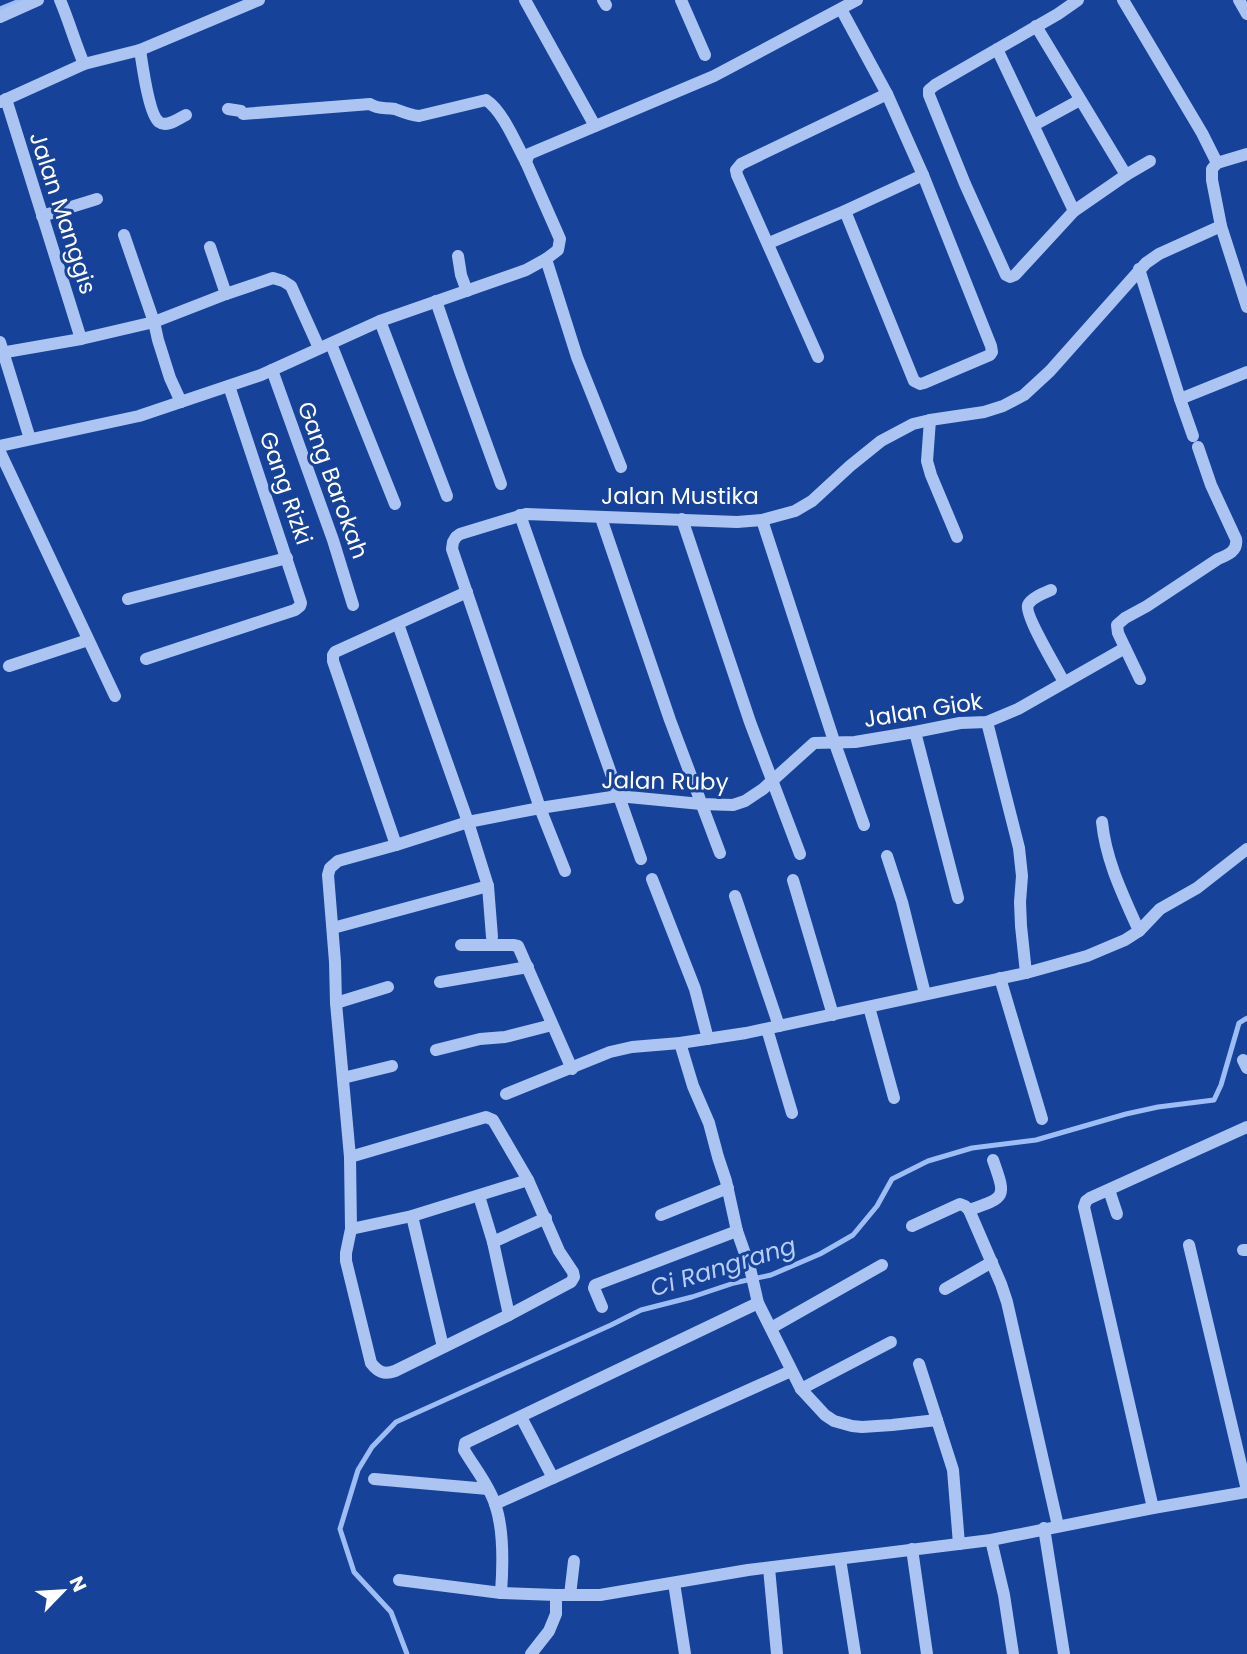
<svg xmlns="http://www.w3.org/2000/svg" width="1247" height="1654" viewBox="0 0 1247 1654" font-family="Poppins,sans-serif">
  <rect width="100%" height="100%" fill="#16429a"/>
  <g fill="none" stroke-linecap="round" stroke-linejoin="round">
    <g stroke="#9ebdf4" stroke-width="5">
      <path d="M0,9L22,0"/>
      <path d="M407,1654L391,1612L354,1572L340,1529L358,1470L372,1447L396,1422L611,1325L641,1310L692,1297L734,1283L771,1275L820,1254L853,1235L877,1206L892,1179L928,1161L972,1148L1036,1140L1126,1114L1158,1107L1214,1100L1221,1085L1239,1023L1247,1018"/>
    </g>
    <g stroke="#abc4f2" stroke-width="12">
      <path d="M60,0C69,21 75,43 84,64"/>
      <path d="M525,0L595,126"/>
      <path d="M603,0L606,5"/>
      <path d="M681,0L705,55"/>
      <path d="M1123,0L1202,133L1217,163L1247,154"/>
      <path d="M1239,0L1247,14"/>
      <path d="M841,9L887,94L923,175L991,346L992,352L990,355L924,383L920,384L914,381L845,211"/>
      <path d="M0,17L38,0"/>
      <path d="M1036,26L1126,175"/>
      <path d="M997,49L1074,211L1015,275L1010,277L1006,275L965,184L929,95V90L935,85L1058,14L1078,0"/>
      <path d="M140,50C142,63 149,115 159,122C167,128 179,118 186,115"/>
      <path d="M6,99L81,339"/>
      <path d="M0,102L84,64L140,50L259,0"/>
      <path d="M228,109L241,111L243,114L370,104C379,110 385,107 395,109C403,112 410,115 419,116L486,100C503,111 516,144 526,162"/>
      <path d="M1034,125L1080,100"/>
      <path d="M1217,163L1212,169V180L1221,226L1247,307"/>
      <path d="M1074,211L1126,175L1150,161"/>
      <path d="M42,216L97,199"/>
      <path d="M124,235L154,322L158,340L170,378L181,402"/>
      <path d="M769,243L845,211L923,175"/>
      <path d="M210,247L226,294"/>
      <path d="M458,256L461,275L467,291"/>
      <path d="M546,259L577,357L621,467"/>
      <path d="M1139,269L1180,399L1247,372"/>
      <path d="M436,301L460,371L501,484"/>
      <path d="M380,321L447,496"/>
      <path d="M0,342L30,439"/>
      <path d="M331,344L395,504"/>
      <path d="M0,353L81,339L154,322L226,294L273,278L283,281L291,286L319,348"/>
      <path d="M818,357L737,175L736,170L741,164L887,94"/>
      <path d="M272,370L333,540L353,605"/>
      <path d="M1180,399L1193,436"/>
      <path d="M930,420L927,461L931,475L957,537"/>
      <path d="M0,446L139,416L261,375L380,321L526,270L546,259L558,250L560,239L526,162L529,154L714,76L857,0"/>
      <path d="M0,452L115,696"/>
      <path d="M520,515L641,859"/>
      <path d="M601,518L670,720L720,853"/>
      <path d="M682,519L750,722L800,854"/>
      <path d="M762,520L834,741L864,825"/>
      <path d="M1051,590C1044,593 1031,598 1028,605C1024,614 1058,671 1064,682"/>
      <path d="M128,599L287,558"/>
      <path d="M146,659L295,610L300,606L301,603L229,386"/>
      <path d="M9,666L88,640"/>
      <path d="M1140,679L1118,633L1117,625L1125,618L1147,606L1218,559C1228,555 1238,551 1236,539L1211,485L1198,447"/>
      <path d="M987,722L1019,848L1022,876L1020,902L1021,926L1026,973"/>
      <path d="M915,732L958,898"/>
      <path d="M396,845L468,822L540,808L618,796L701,804L733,805L745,801L763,789L814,743L855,742L915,732L960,723L987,722L1018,709L1125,648"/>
      <path d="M887,856L902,902L925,994"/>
      <path d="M565,871L540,808L452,549L453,542L456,537L460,534L526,514L737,522L762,520L795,511L812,501L850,466L881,441L913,424L930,420L984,412L1003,406L1024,395L1050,371L1146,263L1159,254L1221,226"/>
      <path d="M652,879L695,989L708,1039"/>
      <path d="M793,880L833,1015"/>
      <path d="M488,886L492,937"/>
      <path d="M735,896L779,1026"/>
      <path d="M333,928L488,886L468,822L398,624"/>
      <path d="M1139,931L1160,909L1197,888L1247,849"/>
      <path d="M461,945H513L518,946L572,1069"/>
      <path d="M1000,978L1042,1119"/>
      <path d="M440,982L528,967"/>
      <path d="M336,1003L388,987"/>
      <path d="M869,1007L894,1098"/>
      <path d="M767,1029L792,1113"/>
      <path d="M680,1043L693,1086L709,1123L718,1157L726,1181L737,1231L750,1268L758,1303L801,1389L825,1415L834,1421L852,1426L862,1427L892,1425L937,1420L953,1470L959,1544"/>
      <path d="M436,1050L480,1039L505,1037L552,1025"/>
      <path d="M1243,1060L1247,1068"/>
      <path d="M343,1078L392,1066"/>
      <path d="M506,1094L610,1052L632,1047L680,1043L746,1033L1026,973L1087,956L1125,940L1139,931C1123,895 1106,861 1102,822"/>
      <path d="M350,1157L486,1117L493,1120L528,1180L559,1251L573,1272L574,1277L571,1282L509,1315L395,1371C384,1375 378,1372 371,1363L346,1261V1253L351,1229L350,1157L336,1003L335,962L328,875L330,868L338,861L396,845L333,661V655L335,652L467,592"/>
      <path d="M1109,1190L1117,1214"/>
      <path d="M479,1196L493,1242L509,1315"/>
      <path d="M969,1210C1007,1197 1006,1197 993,1160"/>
      <path d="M661,1215L728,1188"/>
      <path d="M412,1216L443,1347"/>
      <path d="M912,1226L960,1204L965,1206L969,1210L1001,1284L1007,1302L1058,1526"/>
      <path d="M351,1229L412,1216L528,1180"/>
      <path d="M493,1242L546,1218"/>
      <path d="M1189,1245L1247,1490"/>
      <path d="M1243,1250H1247"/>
      <path d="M945,1289L992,1262"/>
      <path d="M602,1307L594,1288L595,1285L737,1231"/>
      <path d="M771,1328L882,1265"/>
      <path d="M919,1364L937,1420"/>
      <path d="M801,1389L891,1342"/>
      <path d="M521,1417L553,1478"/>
      <path d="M374,1479L488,1489"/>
      <path d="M495,1504L791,1371"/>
      <path d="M1153,1508L1084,1207L1086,1201L1090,1198L1247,1127"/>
      <path d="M1044,1528L1064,1654"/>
      <path d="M991,1540L1004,1595L1013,1654"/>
      <path d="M912,1549L927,1654"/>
      <path d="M840,1559L855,1654"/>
      <path d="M769,1568L777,1654"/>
      <path d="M399,1580L501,1593L556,1595"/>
      <path d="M674,1583L685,1654"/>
      <path d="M501,1593C503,1566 504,1529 495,1504C489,1485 474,1467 464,1450L465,1443L758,1303"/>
      <path d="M570,1595L574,1561"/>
      <path d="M531,1654L549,1631L556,1614V1595H600L748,1570L991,1540L1153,1508L1247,1492"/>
    </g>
  </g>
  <g text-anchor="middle" stroke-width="6" stroke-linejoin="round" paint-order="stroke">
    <g font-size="23" fill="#fff" stroke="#16429a">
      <text transform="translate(63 213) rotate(72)" y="8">Jalan Manggis</text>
      <text transform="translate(333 480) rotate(70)" y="8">Gang Barokah</text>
      <text transform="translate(286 488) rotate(71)" y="8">Gang Rizki</text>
      <text x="680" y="504">Jalan Mustika</text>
      <text transform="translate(923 710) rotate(-9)" y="8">Jalan Giok</text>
      <text transform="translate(665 781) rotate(1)" y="8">Jalan Ruby</text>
    </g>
    <g font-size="24" font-style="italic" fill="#b8cef8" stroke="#16429a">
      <text transform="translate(723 1267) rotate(-17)" y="8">Ci Rangrang</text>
    </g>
  </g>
  <g transform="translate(63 1591) rotate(65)" stroke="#16429a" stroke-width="5" paint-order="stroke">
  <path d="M0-5L12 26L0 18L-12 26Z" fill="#ffffff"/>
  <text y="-10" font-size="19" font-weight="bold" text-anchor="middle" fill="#ffffff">N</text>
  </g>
</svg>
